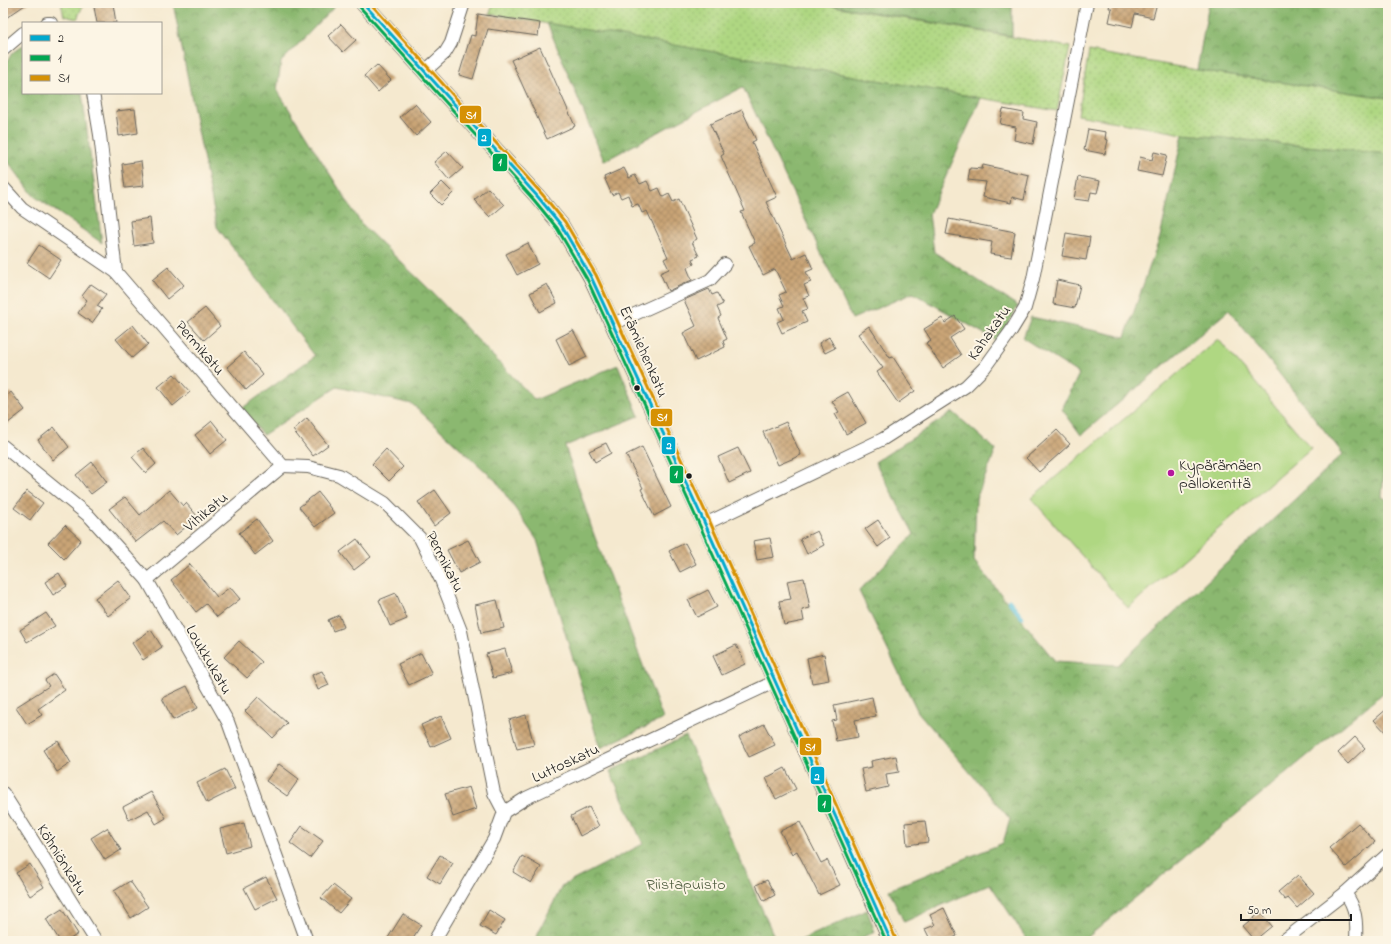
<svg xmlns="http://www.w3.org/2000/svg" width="1391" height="944" viewBox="0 0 1391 944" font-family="'Indie Flower',sans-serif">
  <defs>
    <pattern id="grass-dots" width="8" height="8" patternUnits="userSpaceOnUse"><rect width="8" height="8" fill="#afd782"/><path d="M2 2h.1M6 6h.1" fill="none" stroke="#96b870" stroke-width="1.8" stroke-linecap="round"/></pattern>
    <pattern id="forest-crowns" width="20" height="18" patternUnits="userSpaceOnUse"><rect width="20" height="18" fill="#8bb870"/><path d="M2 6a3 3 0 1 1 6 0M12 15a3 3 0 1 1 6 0" fill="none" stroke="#71955b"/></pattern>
    <pattern id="building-cross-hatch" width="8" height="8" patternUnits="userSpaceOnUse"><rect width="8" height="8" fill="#c9a476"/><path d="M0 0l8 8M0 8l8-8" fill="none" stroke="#a28560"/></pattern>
  </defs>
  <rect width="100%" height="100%" fill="#fcf5e5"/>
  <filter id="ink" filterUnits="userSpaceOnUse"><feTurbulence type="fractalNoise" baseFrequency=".025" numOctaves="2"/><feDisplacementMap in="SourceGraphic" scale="8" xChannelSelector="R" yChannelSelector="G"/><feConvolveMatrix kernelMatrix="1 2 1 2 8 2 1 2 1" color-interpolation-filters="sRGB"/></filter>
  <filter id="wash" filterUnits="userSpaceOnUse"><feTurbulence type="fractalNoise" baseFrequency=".012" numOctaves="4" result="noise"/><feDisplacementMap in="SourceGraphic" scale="16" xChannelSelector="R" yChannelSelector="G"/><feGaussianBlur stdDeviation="0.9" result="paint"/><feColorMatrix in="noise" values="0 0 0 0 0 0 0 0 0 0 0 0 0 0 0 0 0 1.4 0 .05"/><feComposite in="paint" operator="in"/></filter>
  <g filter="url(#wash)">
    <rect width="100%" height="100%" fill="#f5e9cf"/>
    <g fill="url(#grass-dots)" stroke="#667a4f">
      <path d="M61,3H84L77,19L64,16Z"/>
      <path d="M493,3H816L1070,47L1057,111L490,14Z"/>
      <path d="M1089,51L1197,70L1388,98V154L1183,134L1078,115Z"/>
    </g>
    <g fill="url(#forest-crowns)" stroke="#546a46">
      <path d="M173,3H338L281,62L277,90L362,225L428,288L535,400L618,365L639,416L565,446L593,532L663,719L600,748L537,540L496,481L412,404L337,387L263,435L241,409L315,356L217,227Z"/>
      <path d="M819,3H1012V36L818,3Z"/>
      <path d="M1209,3H1388V98L1197,70Z"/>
      <path d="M547,23L981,98L929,214L934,252L1018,306L997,341L913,293L852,319L743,87L604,161Z"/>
      <path d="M23,45V93H82L102,243L34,196L3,155V68L12,53Z"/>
      <path d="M1183,134L1388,154V426L1382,497L1388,500V689L1083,941H1028L990,884L904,922L889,890L1003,843L1010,819L918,712L859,591L914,534L875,462L953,412L996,450L976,499L974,561L1055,661L1118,665L1343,454L1229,310L1081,435L1062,409L1079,374L1023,338L1031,317L1125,337L1160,237Z"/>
      <path d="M686,736L776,941H534L562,886L643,844L610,771Z"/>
      <path d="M867,910L875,932L855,941H799Z"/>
    </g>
    <path fill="#afd782" stroke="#667a4f" d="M1218,339L1311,448L1128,608L1031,498Z"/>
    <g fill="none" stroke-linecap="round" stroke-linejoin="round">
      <path stroke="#63c6e0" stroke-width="4.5" d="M1009,601L1022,617"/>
    </g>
    <g id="blocks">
      <g fill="url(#building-cross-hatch)">
        <path d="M3,3H28L3,20Z"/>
        <path d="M1110,3H1157L1153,18L1135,14L1132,27L1109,22L1112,8H1109Z"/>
        <path d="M113,4L116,23H97L94,7Z"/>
        <path d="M478,14L540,23L538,36L488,29L473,79L459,75L471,35L475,36Z"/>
        <path d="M341,24L356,40L343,52L328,36Z"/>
        <path d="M540,47L575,126L547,139L511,60Z"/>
        <path d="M377,65L391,80L378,92L364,76Z"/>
        <path d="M415,104L431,122L416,136L400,117Z"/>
        <path d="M135,109L138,133L119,136L116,111Z"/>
        <path d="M1003,109L1024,113L1023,119L1037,122L1033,144L1014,140L1016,127L1000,124Z"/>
        <path d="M742,110L756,140L752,142L777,197L766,202L793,259L806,253L813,269L806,272L811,282L804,285L809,296L803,298L808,309L802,311L807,322L782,333L777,322L784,319L779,308L784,306L779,295L786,292L775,269L763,275L749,246L755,243L741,212L745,211L721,156L724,154L710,124Z"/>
        <path d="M1088,129L1106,132L1105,139L1108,140L1105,154L1084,150Z"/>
        <path d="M447,151L463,168L449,180L434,162Z"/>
        <path d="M1154,152L1167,155L1162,176L1137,171L1140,157L1152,160Z"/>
        <path d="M141,161L144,186L125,188L122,164Z"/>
        <path d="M983,165L1029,175L1024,200L1012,197L1011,203L983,197L986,182L968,180L970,168L982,169Z"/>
        <path d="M624,168L629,178L635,175L640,184L647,181L652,191L659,188L663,197L669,194L673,202L679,199L697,239L692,242L699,256L692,259L694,264L687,268L692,280L668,291L660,273L669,269L664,259L668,257L647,211L642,213L638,204L632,206L628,195L621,198L618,192L612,195L604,177Z"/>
        <path d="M1078,177L1100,181L1097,193L1091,192L1089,201L1074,199Z"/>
        <path d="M442,182L453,193L441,205L430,194Z"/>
        <path d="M488,188L504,205L490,217L474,200Z"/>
        <path d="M150,218L153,243L134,246L131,221Z"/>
        <path d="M949,219L1015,232L1011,257L990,254L992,242L946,234Z"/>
        <path d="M1066,233L1090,237L1086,260L1062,256Z"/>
        <path d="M528,243L538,264L517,275L506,254Z"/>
        <path d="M39,245L61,260L49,278L27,263Z"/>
        <path d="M168,267L184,285L167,299L152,280Z"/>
        <path d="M1057,280L1080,285L1075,308L1053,304Z"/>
        <path d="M91,284L106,294L97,306L102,309L92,323L78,313L87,300L82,296Z"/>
        <path d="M547,284L557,303L540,312L530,293Z"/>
        <path d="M709,289L712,295L717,293L723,304L717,307L721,316L718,318L727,339L723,341L725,347L696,361L683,333L696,326L684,300Z"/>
        <path d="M205,308L220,326L204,340L188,322Z"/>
        <path d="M955,316L964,329L950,338L961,355L943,368L926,343L931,340L924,329L942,318L945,323Z"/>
        <path d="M133,325L148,344L132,358L116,339Z"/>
        <path d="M869,326L890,358L893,357L915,391L898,403L877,372L883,368L858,334Z"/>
        <path d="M573,330L587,357L569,366L556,339Z"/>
        <path d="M829,337L835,348L825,353L819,343Z"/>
        <path d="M244,352L263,375L246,390L227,367Z"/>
        <path d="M174,374L190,392L173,406L158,387Z"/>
        <path d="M11,392L25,410L3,427V398Z"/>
        <path d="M848,392L866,423L846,434L835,414L839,412L832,401Z"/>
        <path d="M307,418L328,445L313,456L293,430Z"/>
        <path d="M212,421L227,440L210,454L195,435Z"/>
        <path d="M786,422L801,455L778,465L763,432Z"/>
        <path d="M54,427L69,447L53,460L38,440Z"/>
        <path d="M1057,430L1070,444L1039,472L1026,458Z"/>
        <path d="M606,443L611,453L595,462L589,451Z"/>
        <path d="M642,447L671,507L654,516L641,489L643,488L626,455Z"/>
        <path d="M143,448L156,464L146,473L132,457Z"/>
        <path d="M738,448L750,473L729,483L718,457Z"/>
        <path d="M386,449L403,467L389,481L372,464Z"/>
        <path d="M92,462L107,482L91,494L76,475Z"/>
        <path d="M169,490L183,506L186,503L198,517L176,535L163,521L136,542L109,509L125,497L140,515Z"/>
        <path d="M435,490L451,513L434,526L418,502Z"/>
        <path d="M27,491L43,503L30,520L14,508Z"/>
        <path d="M318,492L334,513L315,527L299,507Z"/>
        <path d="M257,519L273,541L255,555L239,533Z"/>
        <path d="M878,520L890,538L878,547L865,529Z"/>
        <path d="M65,525L81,540L64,559L48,543Z"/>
        <path d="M817,531L824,545L807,554L800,539Z"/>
        <path d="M770,538L774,557L757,560L753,541Z"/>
        <path d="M357,539L371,557L354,570L340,552Z"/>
        <path d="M468,540L480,562L459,573L447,550Z"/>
        <path d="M685,543L696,564L680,572L669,551Z"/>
        <path d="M190,564L217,597L230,587L240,599L217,617L206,604L196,612L171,580Z"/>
        <path d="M59,573L67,586L53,595L45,582Z"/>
        <path d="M804,578L810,608L802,610L804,621L784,625L779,601L791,599L787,581Z"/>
        <path d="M118,580L131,598L108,616L95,598Z"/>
        <path d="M708,590L717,607L697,617L688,600Z"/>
        <path d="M396,593L407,619L390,626L379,600Z"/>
        <path d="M497,600L504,628L481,633L475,605Z"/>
        <path d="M46,613L55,626L27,642L20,630Z"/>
        <path d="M339,615L344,627L333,631L328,620Z"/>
        <path d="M151,630L162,647L143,660L132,643Z"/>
        <path d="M239,641L262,662L247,678L224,657Z"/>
        <path d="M736,645L745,664L722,675L713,656Z"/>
        <path d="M505,649L512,673L493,678L486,654Z"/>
        <path d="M421,653L432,674L409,685L398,664Z"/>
        <path d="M824,654L829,680L812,683L807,658Z"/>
        <path d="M322,671L329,685L318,690L312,675Z"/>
        <path d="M54,674L65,690L38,709L42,715L27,724L16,707L49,686L45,680Z"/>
        <path d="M187,686L198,708L173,720L162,698Z"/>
        <path d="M258,697L287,723L273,738L245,711Z"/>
        <path d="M872,697L876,716L855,720L858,737L836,741L832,721L837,720L834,705Z"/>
        <path d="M1388,708V735L1374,720Z"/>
        <path d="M526,715L534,745L517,749L509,720Z"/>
        <path d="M441,716L451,738L431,747L421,725Z"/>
        <path d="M764,724L775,745L749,757L739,737Z"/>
        <path d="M1355,737L1365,748L1348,764L1338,753Z"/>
        <path d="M58,741L71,763L57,772L43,750Z"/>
        <path d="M896,756L899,772L886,774L888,787L866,792L861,769L872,767L871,761Z"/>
        <path d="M279,764L299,779L287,796L266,781Z"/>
        <path d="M785,768L796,789L776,799L766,778Z"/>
        <path d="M225,769L235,789L207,803L197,783Z"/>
        <path d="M469,787L476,809L453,817L445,794Z"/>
        <path d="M151,792L166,818L156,824L148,810L129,820L123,807Z"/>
        <path d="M589,807L599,826L580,836L571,816Z"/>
        <path d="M925,821L928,842L907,845L905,823Z"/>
        <path d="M800,822L821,863L827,860L840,885L819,895L797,851L792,854L780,831Z"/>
        <path d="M244,823L250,846L226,853L220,829Z"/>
        <path d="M1358,823L1375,842L1346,867L1329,848Z"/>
        <path d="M302,826L323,841L310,858L290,843Z"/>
        <path d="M107,828L121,850L105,860L91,838Z"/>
        <path d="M440,855L453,863L440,884L427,876Z"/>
        <path d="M522,856L541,867L531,883L513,872Z"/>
        <path d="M30,864L44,887L30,896L16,873Z"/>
        <path d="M1298,875L1314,893L1297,908L1288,898L1285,900L1278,892Z"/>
        <path d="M266,877L277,898L255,909L244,888Z"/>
        <path d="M767,880L775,895L764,901L756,885Z"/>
        <path d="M130,881L148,907L131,918L114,891Z"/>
        <path d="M333,885L351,899L339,913L321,898Z"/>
        <path d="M944,908L957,936L947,941H931L925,929L935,925L930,915Z"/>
        <path d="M62,909L78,934L67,941H60L46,919Z"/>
        <path d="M489,910L505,920L496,935L480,926Z"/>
        <path d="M1260,912L1272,926L1255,940L1243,926Z"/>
        <path d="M403,914L421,925L411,941H386Z"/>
      </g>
    </g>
  </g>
  <g filter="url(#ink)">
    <use href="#blocks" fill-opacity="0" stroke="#68645b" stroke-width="1"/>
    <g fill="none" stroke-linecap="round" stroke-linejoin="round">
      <defs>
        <g id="minor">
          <path d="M47,23H51"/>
          <path d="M3,50L23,33"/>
          <path d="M424,72L445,53L451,43L464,3"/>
          <path d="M93,93L100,135L116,272"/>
          <path d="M3,187L22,208L116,272L283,466L308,467L339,475L385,503L420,538L441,580L461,631L494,793L504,812"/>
          <path d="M613,324L710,280L725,264"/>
          <path d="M3,446L90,517L147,580L228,722L307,941"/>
          <path d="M705,524L883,439L966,386L985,367L1011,331L1025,308L1033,279L1087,3"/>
          <path d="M147,580L283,466"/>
          <path d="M3,793L96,941"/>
          <path d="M1345,893C1356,907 1357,922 1356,941"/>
          <path d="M434,941L494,839L504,812L526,798L774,682"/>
          <path d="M1283,941L1345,893L1388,854"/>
        </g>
        <path id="tertiary" d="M363,3L538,197L561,225L591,277L705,524L891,941"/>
      </defs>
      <use href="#minor" stroke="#68645b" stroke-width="14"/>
      <use href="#tertiary" stroke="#68645b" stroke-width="17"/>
      <use href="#minor" stroke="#fff" stroke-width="12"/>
      <use href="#tertiary" stroke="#fff" stroke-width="15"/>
      <defs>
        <path id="bus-1" d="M363,3L538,197L561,225L591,277L705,524L891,941"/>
        <path id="bus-2" d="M359,6L534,200L557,228L587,279L700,526L886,941"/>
        <path id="bus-3" d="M370,3L542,194L565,222L596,275L710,522L896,939"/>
      </defs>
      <use href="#bus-1" stroke="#fcf5e5" stroke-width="6"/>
      <use href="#bus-2" stroke="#fcf5e5" stroke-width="6"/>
      <use href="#bus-3" stroke="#fcf5e5" stroke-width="6"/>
      <use href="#bus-1" stroke="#00a9ce" stroke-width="3"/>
      <use href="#bus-2" stroke="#00a651" stroke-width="3"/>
      <use href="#bus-3" stroke="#d69104" stroke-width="3"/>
    </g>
  </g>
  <g fill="#1c1c1c" stroke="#fcf5e5" stroke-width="1.5">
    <circle cx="637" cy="388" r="3.5"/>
    <circle cx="689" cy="476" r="3.5"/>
  </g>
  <circle fill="#b5179e" stroke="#fcf5e5" stroke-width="1.5" cx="1171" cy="473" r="4"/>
  <g text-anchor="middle" stroke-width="4" stroke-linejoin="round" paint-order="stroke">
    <g font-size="16" fill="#1c1c1c" stroke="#fcf5e5">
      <text transform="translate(988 332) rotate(-55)" y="6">Kahakatu</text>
      <text transform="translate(201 347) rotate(49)" y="6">Permikatu</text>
      <text transform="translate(645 351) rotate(66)" y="6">Erämiehenkatu</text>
      <text transform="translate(205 511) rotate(-40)" y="6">Vihikatu</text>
      <text transform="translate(446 561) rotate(63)" y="6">Permikatu</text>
      <text transform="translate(210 659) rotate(60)" y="6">Loukkukatu</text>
      <text transform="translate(565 762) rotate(-25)" y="6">Luttoskatu</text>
      <text transform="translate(63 859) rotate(58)" y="6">Köhniönkatu</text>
    </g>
    <g font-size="16" fill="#1c1c1c" stroke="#fcf5e5" text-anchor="start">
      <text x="1179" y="470">Kypärämäen<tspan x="1179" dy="18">pallokenttä</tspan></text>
    </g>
    <g font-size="16" fill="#4f5d40" stroke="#fcf5e5">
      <text x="686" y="889">Riistapuisto</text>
    </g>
  </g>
  <g stroke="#fcf5e5" stroke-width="1.5">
    <rect x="459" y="105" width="23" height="19" rx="4" fill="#d69104"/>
    <rect x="477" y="128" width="15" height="19" rx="4" fill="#00a9ce"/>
    <rect x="492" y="153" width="16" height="19" rx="4" fill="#00a651"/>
    <rect x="650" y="408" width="23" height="19" rx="4" fill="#d69104"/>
    <rect x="661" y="436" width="15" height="19" rx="4" fill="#00a9ce"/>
    <rect x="669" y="465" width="15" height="19" rx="4" fill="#00a651"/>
    <rect x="799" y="737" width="23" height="19" rx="4" fill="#d69104"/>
    <rect x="810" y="766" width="15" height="19" rx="4" fill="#00a9ce"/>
    <rect x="817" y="794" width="15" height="19" rx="4" fill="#00a651"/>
  </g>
  <g font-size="11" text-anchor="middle" font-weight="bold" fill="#fff">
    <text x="471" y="119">S1</text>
    <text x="484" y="141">2</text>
    <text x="500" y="166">1</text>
    <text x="662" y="421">S1</text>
    <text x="669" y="449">2</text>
    <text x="676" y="478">1</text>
    <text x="810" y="751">S1</text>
    <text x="817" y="780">2</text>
    <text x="824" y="808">1</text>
  </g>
  <rect width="1391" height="944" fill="none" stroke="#fcf5e5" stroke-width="16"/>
  <rect x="22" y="22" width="140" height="72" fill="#fcf5e5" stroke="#a29e95"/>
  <rect x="30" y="35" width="20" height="6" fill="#00a9ce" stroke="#a29e95"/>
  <text x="58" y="42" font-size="12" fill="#1c1c1c">2</text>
  <rect x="30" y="55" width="20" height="6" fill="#00a651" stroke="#a29e95"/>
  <text x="58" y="62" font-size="12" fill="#1c1c1c">1</text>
  <rect x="30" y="75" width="20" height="6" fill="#d69104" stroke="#a29e95"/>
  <text x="58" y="82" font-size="12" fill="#1c1c1c">S1</text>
  <path d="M1241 914v6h110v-6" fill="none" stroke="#1c1c1c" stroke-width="2"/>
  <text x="1247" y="914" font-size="12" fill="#1c1c1c" stroke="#fcf5e5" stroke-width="3" paint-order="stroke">50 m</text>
</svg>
